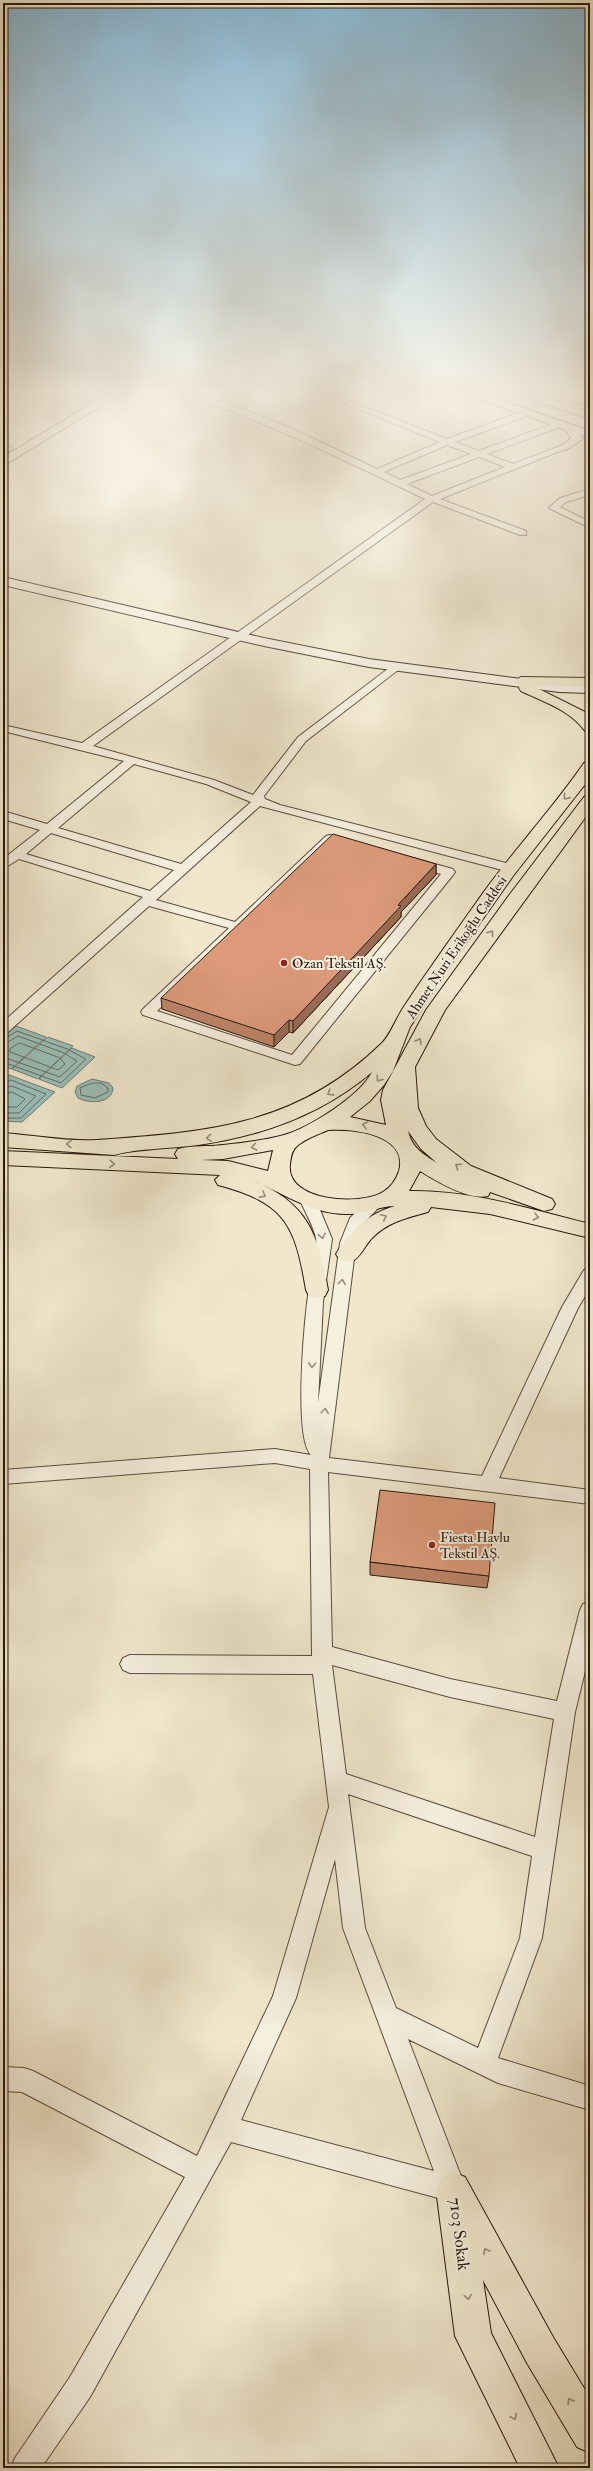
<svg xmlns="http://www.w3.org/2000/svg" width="593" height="2471" viewBox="0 0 593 2471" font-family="'IM FELL Double Pica',serif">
  <rect width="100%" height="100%" fill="#f0e7cd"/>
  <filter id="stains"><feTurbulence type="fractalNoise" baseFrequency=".005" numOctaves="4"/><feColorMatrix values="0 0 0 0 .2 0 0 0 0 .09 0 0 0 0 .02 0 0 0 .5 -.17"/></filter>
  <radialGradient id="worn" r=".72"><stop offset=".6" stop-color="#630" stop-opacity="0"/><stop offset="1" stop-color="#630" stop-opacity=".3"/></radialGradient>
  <g fill="#9abfb9" stroke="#6c7c74">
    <path d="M16,1026L46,1037L11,1069L3,1066V1037Z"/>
    <path d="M48,1037L73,1046L38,1079L12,1069Z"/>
    <path d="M72,1048L95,1057L62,1088L39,1079Z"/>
    <path d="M9,1075L55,1092L22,1122L3,1121V1080Z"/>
    <path d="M92,1079L109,1083L113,1088C112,1104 89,1104 78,1098L75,1092L77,1086Z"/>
  </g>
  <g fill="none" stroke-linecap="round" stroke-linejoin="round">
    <g stroke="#616c62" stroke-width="1">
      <path d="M3,1040L17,1031L67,1049L86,1059L61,1083L3,1062"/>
      <path d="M20,1043L60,1058L65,1064L58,1070L10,1052V1049Z"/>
      <path d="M3,1045L18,1036L64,1053L77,1061L60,1077L3,1057"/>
      <path d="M3,1083L11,1080L46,1094L21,1118H3"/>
      <path d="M93,1083H101L108,1088V1092L95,1098L81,1095L80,1088Z"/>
      <path d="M3,1088L12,1086L36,1096L19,1113H3"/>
      <path d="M3,1094L12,1092L25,1099L17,1107H3"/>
    </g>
    <defs>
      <g id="street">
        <path d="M66,393H80L100,399L96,401Z"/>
        <path d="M169,393C223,391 326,445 377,469L440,442L318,393H329L447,439L524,411H530V415L455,442L479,451L557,422H563V426L487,454L513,464L563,445L570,447L440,499L526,531V535H520L433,502L93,746L214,780L253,795L298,737L393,665H401L402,667L306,741L264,796L265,799L280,805L514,865L516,868L514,871H506L260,806L156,900L235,922L326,836L330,835L453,869L455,872L453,875L300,1064L295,1065L143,1015L141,1012L143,1009L229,928L149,906L8,1032L3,1033V1022L143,897L19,859L3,869V859L40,830L3,819V811L47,824L124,761L3,731V725L82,743L425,499C358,467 292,434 222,408C209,403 178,401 169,393ZM447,445L471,454L400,480L384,472ZM479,457L505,467L432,496L407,484ZM134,764L206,784L251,802L181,864L58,828ZM51,833L174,870L150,891L26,854ZM332,843L441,874L292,1055L157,1011Z"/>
        <path d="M558,404L590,405V409L561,408H558Z"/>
        <path d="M3,445L11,447L12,449L8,452L3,451Z"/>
        <path d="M590,489V495L566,502L560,507L590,522V528L549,508L560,498Z"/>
        <path d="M308,1195L314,1196L316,1200L332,1239L323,1302L318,1403L340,1243L350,1218L368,1200H380L382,1204L363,1224L356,1243L329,1458L482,1476L562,1307L584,1270L590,1268V1288L578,1308L499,1478L590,1490V1504L328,1472L332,1647L450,1679L557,1701L580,1610L583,1604L590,1602V1651L575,1712L542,1938L498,2058L590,2086V2110L498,2083L408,2039L466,2189L462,2198L453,2202L231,2142L90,2397L41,2468H11L15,2458L70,2377L185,2177L22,2092L3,2091V2067L24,2068L33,2071L197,2156L273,1996L329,1807L313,1674L130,1673L123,1670L120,1664L123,1658L130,1655L312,1656L310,1469L275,1463L3,1484V1470L275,1449L311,1455C294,1438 304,1329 307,1303C309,1283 319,1260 316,1239C314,1227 305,1212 300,1200L302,1196ZM332,1665L450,1697L554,1719L535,1837L346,1774ZM348,1794L532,1856L520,1938L478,2048L396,2008L365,1928ZM335,1859L343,1928L434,2171L241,2120L296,1998Z"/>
      </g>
      <g id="secondary">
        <path d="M570,425L578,430L583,439L566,450L560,447L571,438L564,428Z"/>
        <path d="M3,577L264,638L369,659L559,684L590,685V693L559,692L369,667L264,646L3,585Z"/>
      </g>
      <g id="primary">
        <path d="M109,393H122L3,466V457Z"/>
        <path d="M465,393H480L590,431V438L466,395Z"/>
        <path d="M516,393H531L590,412V419L517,395Z"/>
        <path d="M521,677L590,678V686H533L585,712L590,717V733L585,731C570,710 544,702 521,691L519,688L520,685L514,681Z"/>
        <path d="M590,761V778L513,876L438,983L410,1027L393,1071L384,1085L370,1101L350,1117L386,1125L381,1100L383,1090L426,1010L510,894L584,797L590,795V811L445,1010L415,1067L418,1108L426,1126L436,1139L471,1166L552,1199L555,1204L552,1209L544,1211L490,1192L488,1196C469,1201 436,1181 420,1171L409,1191C471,1190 531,1209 590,1224V1238L490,1214L431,1207L428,1212C406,1218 388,1222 372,1238C366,1244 361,1256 354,1260C349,1262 344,1261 339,1259L336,1254C350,1231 369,1213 395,1206C380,1206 365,1214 350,1214C313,1215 287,1195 256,1182L254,1181C309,1204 318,1235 328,1290L325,1296L317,1298L309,1296L306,1290C295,1225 286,1203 218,1185L215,1180L220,1175L3,1165V1151L178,1159L175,1154L178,1149C192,1145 208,1147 223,1145C243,1143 265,1140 284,1135C309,1128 360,1096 372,1072C323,1114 262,1136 198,1145C170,1149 140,1148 114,1155L3,1147V1133C31,1135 70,1142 97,1140C208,1132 297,1126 382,1043C391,1034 397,1016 405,1005C428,970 452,937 476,903C510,854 551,811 584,763ZM328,1130C351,1128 409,1134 399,1171C396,1180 391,1187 383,1192C360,1206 285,1202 290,1164C291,1158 291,1152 296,1147C304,1139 317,1135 328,1130ZM408,1131L421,1149L437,1163C423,1154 412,1148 408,1131ZM273,1150L268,1171L228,1161L201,1160L223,1159Z"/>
        <path d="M453,2172L465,2177L553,2337L590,2398V2453L577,2447L527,2363L483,2280L491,2333L559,2468H520L455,2336L436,2189L441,2177Z"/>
      </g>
    </defs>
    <use href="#street" stroke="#5a4c3c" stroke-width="2"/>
    <use href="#secondary" stroke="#28180c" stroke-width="2"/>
    <use href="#primary" stroke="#28180c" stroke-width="2"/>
    <use href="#street" fill="#f5efde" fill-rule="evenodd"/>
    <use href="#secondary" fill="#f5efde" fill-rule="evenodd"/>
    <use href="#primary" fill="#f0e7cd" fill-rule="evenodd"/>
  </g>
  <g fill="#bd8469" stroke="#28180c">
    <path d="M436,864V875L401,912V917L293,1033L289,1032L274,1047L162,1009L161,998Z"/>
    <path d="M370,1562L489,1576L487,1588L370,1575Z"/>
  </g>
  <g fill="#9a6c55" stroke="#28180c">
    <path d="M436,864V875L401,912V917L293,1033V1021L398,905Z"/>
    <path d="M289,1020V1032L274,1047V1035Z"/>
  </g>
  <g fill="#dc9a7a" stroke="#28180c">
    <path d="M333,834L436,864L398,905L401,906L293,1021L289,1020L274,1035L161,998Z"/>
    <path d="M380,1490L495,1503L489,1576L370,1562Z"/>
  </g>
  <defs><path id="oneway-chevron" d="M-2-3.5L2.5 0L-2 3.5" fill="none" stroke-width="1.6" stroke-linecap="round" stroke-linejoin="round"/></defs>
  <g stroke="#968a76">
    <use href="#oneway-chevron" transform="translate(566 797) rotate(129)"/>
    <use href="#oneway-chevron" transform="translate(491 933) rotate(-55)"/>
    <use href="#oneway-chevron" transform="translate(419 1041) rotate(-62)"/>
    <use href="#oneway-chevron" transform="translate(379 1079) rotate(125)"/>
    <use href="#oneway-chevron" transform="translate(330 1093) rotate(148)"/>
    <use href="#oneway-chevron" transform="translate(365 1125) rotate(-168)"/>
    <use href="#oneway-chevron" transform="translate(209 1138) rotate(171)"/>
    <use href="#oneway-chevron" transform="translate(69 1144) rotate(-177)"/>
    <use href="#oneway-chevron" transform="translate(254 1147) rotate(169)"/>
    <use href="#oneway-chevron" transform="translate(112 1164) rotate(3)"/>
    <use href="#oneway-chevron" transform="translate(458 1166) rotate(-146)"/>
    <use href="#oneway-chevron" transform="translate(263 1195) rotate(29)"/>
    <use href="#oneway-chevron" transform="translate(384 1217) rotate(-25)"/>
    <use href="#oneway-chevron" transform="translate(536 1217) rotate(14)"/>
    <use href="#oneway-chevron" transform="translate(486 2251) rotate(-118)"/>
    <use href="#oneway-chevron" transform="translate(468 2297) rotate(82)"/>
    <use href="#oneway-chevron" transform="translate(570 2401) rotate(-121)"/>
    <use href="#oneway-chevron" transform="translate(514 2417) rotate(63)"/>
  </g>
  <g stroke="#998e80">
    <use href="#oneway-chevron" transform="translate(322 1236) rotate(79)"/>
    <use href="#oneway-chevron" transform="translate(342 1282) rotate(-83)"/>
    <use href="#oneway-chevron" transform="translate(312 1365) rotate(93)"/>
    <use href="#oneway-chevron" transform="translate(325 1411) rotate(-83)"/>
  </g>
  <linearGradient id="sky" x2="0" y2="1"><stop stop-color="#89b8d5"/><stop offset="0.53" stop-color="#f8f4e8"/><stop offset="1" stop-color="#f8f4e8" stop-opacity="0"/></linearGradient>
  <rect width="593" height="739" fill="url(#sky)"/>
  <g fill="#8f2418" stroke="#f5efde" stroke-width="1.5">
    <circle cx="284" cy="963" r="4"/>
    <circle cx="432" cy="1545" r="4"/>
  </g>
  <g text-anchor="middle" stroke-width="4" stroke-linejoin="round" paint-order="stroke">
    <g font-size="14" fill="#28180c" stroke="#f5efde">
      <text transform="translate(456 947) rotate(-56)" y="5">Ahmet Nuri Erikoğlu Caddesi</text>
    </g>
    <g font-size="14" fill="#28180c" stroke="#f5efde" text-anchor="start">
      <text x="292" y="968">Ozan Tekstil AŞ.</text>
      <text x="440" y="1542">Fiesta Havlu<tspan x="440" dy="16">Tekstil AŞ.</tspan></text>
    </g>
    <g font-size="17" fill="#28180c" stroke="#f5efde">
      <text transform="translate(460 2234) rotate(83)" y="6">7103 Sokak</text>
    </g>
  </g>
  <rect width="593" height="2471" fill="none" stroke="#f0e7cd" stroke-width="16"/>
  <rect x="4" y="4" width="585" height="2463" fill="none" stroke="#28180c" stroke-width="2"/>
  <rect x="8" y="8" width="577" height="2455" fill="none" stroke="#28180c"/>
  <rect width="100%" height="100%" filter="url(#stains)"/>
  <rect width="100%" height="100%" fill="url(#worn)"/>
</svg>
